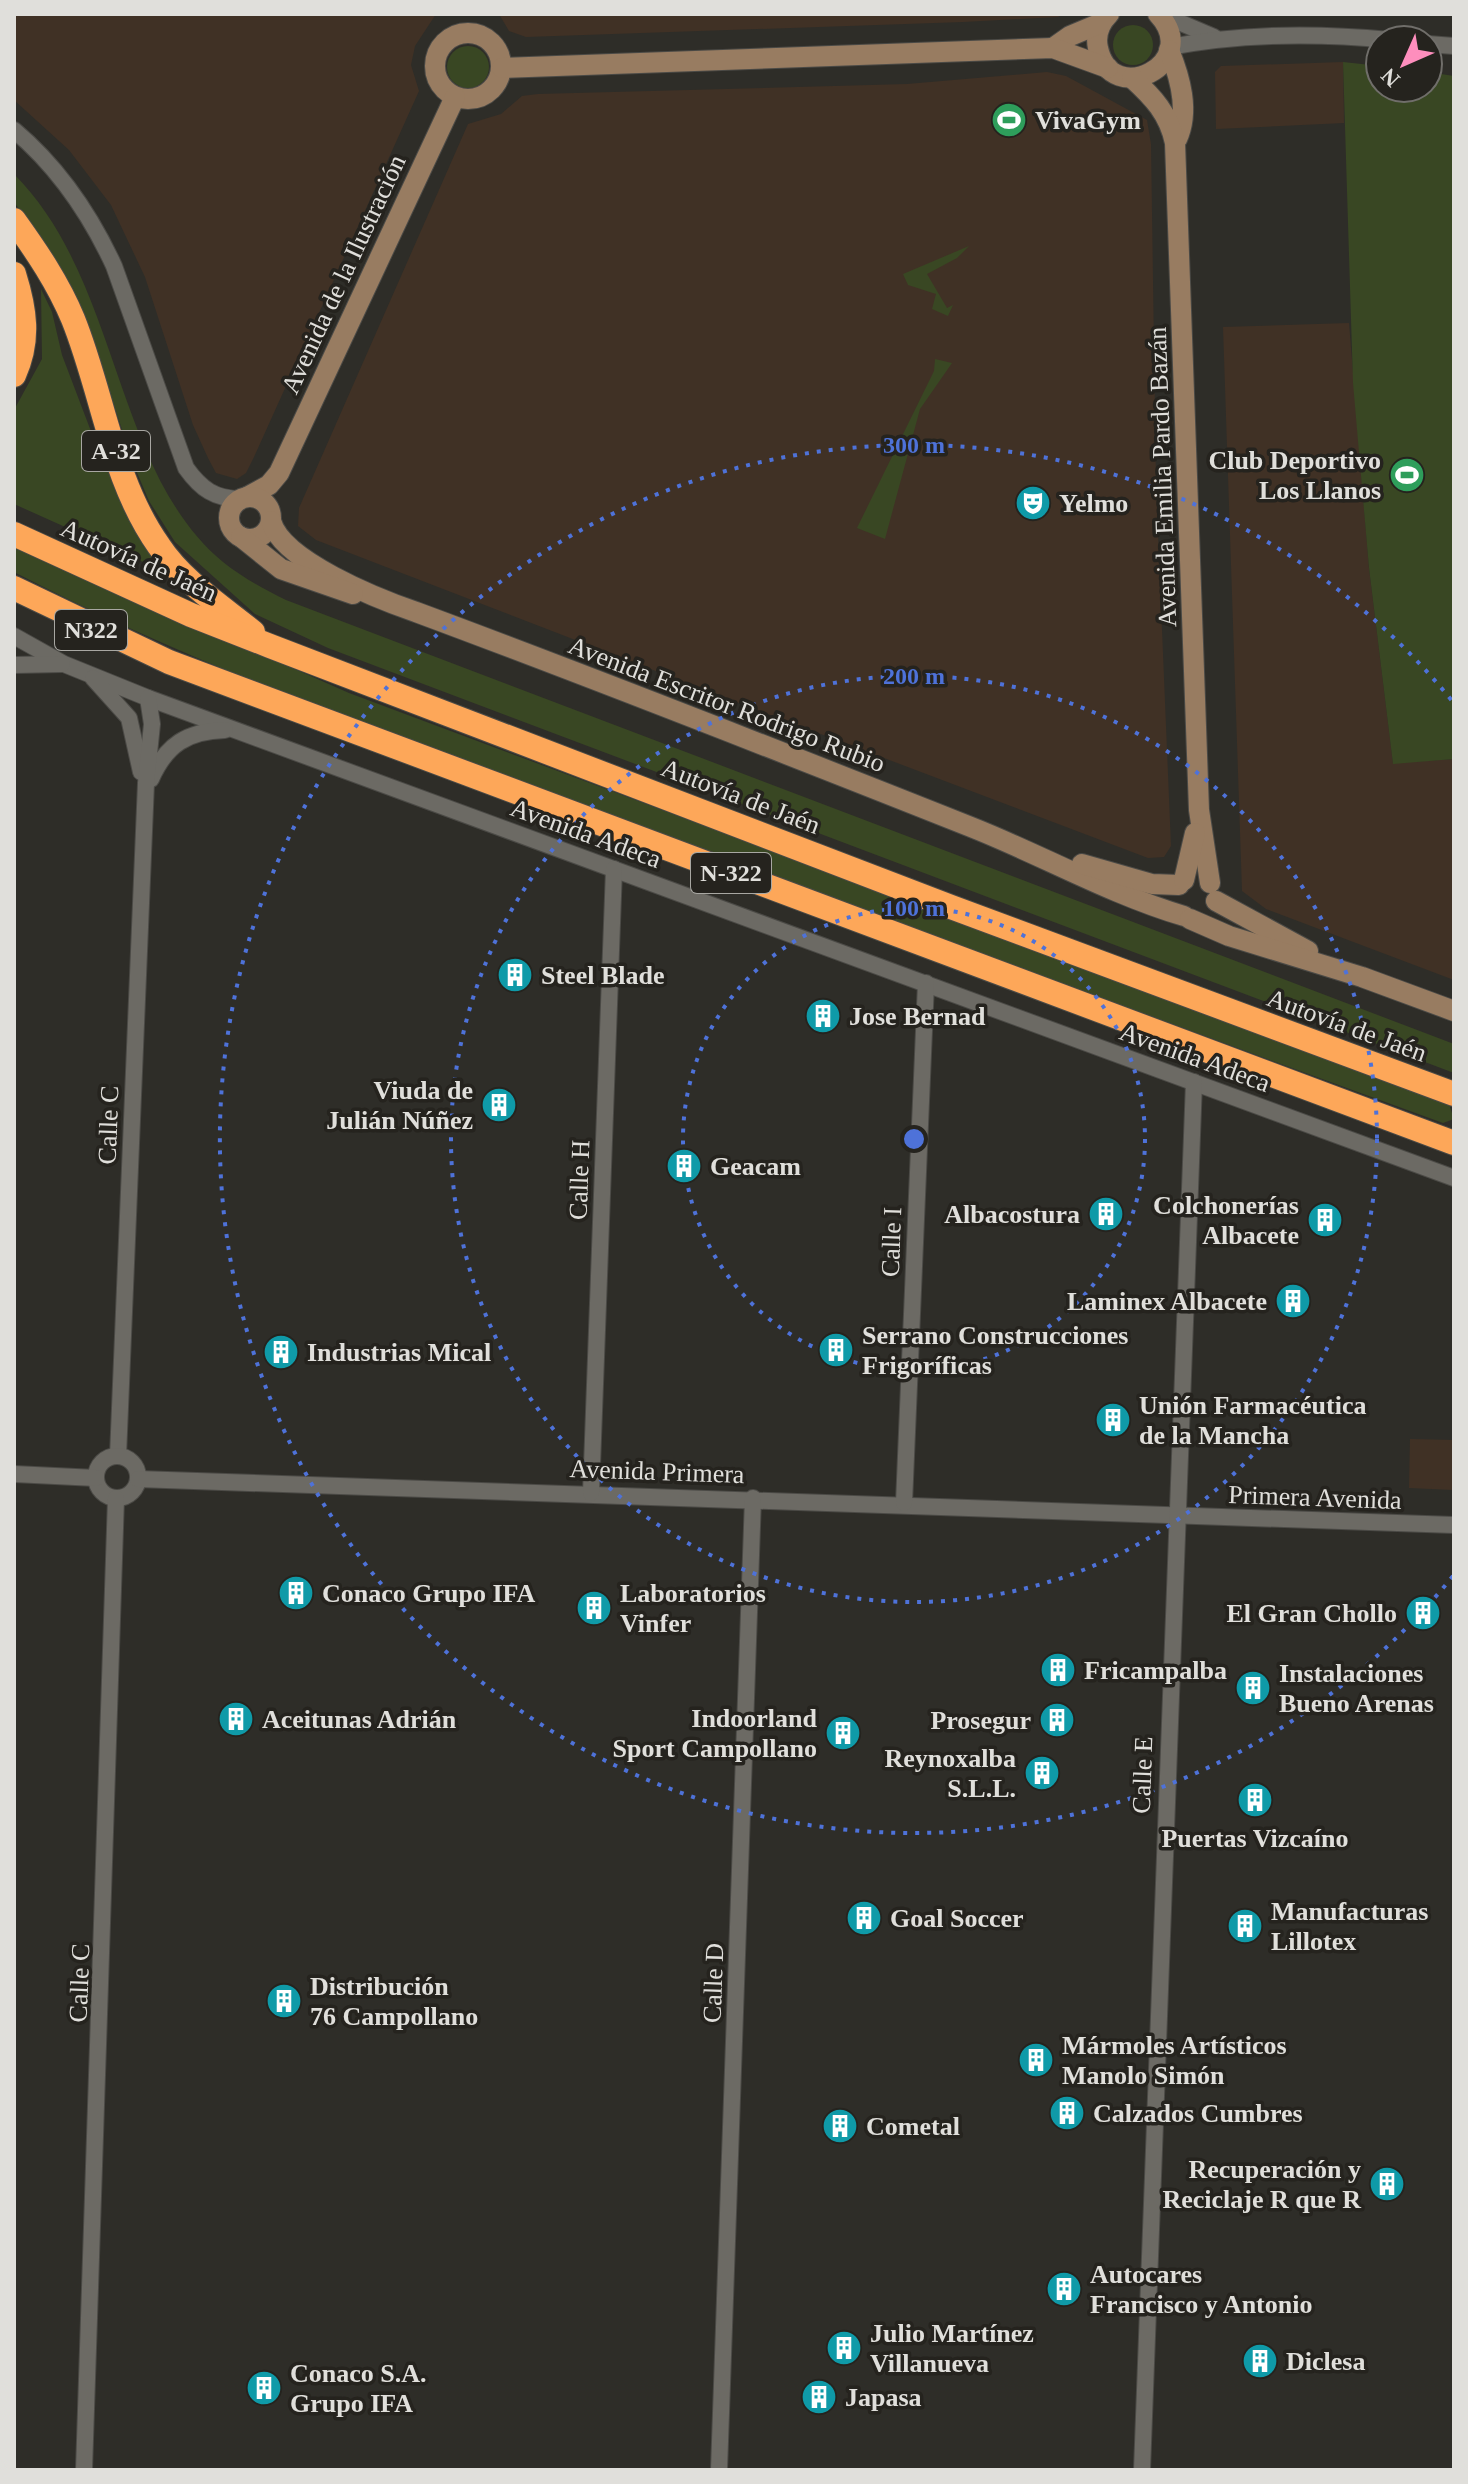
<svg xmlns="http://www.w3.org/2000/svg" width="1468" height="2484" viewBox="0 0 1468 2484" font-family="Georgia,serif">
  <rect width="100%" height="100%" fill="#2e2d28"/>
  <g fill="#403125">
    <path d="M14,14H436L415,46L411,65L419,91L254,457L246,473L237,479L216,473L208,458L193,425L145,277L111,205L69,150L14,100Z"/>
    <path d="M499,14H1063L1058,17L963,22L526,37L509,31Z"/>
    <path d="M1343,62L1344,123L1216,129L1215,72L1221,66Z"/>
    <path d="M1047,72L1066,76L1147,120L1151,144L1156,485L1171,846L1164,857L1148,858L723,697L316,540L298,526L299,508L468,124L501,114L522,96L538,94L907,84Z"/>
    <path d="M1349,323L1369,568L1393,763L1454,759V980L1266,909L1242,891L1223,327Z"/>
    <path d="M1410,1439L1454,1440V1490L1409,1488Z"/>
  </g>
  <g fill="#394723">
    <circle cx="1133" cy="45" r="20"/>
    <circle cx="468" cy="67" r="21"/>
    <path d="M1343,62L1380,66V88H1428V72L1454,76V759L1393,764L1369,568L1353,383Z"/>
    <path d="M14,174C121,281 113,471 223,562C243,578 264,589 286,600L1454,1044V1073L328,648L255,614L175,542L149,501L133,463L84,314L56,260L14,202Z"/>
    <path d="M969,246L957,258L927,274L947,308L953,305L948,316L932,309L936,294L908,285L903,274Z"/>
    <path d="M41,289L52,312L62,355L100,455L120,497L172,575L14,504V410L42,359Z"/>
    <path d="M935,359L952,363L920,409L885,539L857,528L934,371Z"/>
    <path d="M14,545L349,693L1449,1104L1454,1119L1443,1123C1178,1027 913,928 648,830C435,751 216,677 14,572Z"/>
  </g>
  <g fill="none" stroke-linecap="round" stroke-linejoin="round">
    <defs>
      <g id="street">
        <path d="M1160,14L1214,37"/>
        <path d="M1428,44L1454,46"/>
        <path d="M1170,47C1243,33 1316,33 1390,40"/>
        <path d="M14,130C58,167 90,214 114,266L186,468C201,489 215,499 241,499"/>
        <path d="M14,636L64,664L148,698L1454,1178"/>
        <path d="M14,665L62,664"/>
        <path d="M93,678L129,718L141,772"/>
        <path d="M151,779C166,745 187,731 225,730"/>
        <path d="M118,1456L146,783L152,724L148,698"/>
        <circle cx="117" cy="1477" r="21"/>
        <path d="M14,1474L96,1478"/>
        <path d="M138,1479L1454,1525"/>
        <path d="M591,1493L614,869"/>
        <path d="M904,1503L926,983"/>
        <path d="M84,2470L116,1498"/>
        <path d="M719,2470L753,1498"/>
        <path d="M1142,2470L1194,1082"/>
      </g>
      <g id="secondary">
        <path d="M1109,14C1100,23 1095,35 1098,48C1111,110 1204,63 1158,14"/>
        <circle cx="468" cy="66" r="33"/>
        <path d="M1053,48L1070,36L1101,23"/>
        <path d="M1169,50C1180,77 1190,111 1177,139"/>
        <path d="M502,68L1053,48L1108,68"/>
        <path d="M1132,78C1153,97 1169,114 1175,143L1199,810L1210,883"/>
        <path d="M247,497L269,485L279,473L455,97"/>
        <circle cx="250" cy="518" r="21"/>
        <path d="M271,521C282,561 378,599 416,612C602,681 787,754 971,827C1042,855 1110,894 1184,916"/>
        <path d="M241,537L281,569L353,594"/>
        <path d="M1082,864L1152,884L1179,885"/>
        <path d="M1184,880L1195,833"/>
        <path d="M1216,901L1308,951"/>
        <path d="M1190,919L1229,936L1362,977L1454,1011"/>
      </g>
      <g id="highway">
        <path d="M14,220C37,252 58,283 73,319C103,393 112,480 159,546C182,581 221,606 253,632"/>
        <path d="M14,274C25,309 30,340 14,375"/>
        <path d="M14,534L191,615L270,646L951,907L1454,1094"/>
        <path d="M14,588L169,662L1454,1143"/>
      </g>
    </defs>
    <use href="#street" stroke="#4b4a46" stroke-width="18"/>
    <use href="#secondary" stroke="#4b4a46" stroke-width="22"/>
    <use href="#highway" stroke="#4b4a46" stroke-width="26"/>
    <use href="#street" stroke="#6c6a64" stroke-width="16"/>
    <use href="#secondary" stroke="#987c61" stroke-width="20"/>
    <use href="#highway" stroke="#fda759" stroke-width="24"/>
  </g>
  <g fill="none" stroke="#4e72d9" stroke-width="4" stroke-dasharray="4 8">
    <circle cx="914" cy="1139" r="231"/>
    <circle cx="914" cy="1139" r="463"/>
    <path d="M1453 1576A694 694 0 1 1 1453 702"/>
  </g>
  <defs>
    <symbol id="stadium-disc" viewBox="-11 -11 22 22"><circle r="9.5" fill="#2e9e5b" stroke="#25231e"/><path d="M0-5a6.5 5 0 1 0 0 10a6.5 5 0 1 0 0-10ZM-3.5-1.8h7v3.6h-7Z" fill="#fff"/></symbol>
    <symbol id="theatre-disc" viewBox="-11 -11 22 22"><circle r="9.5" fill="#0f9aa8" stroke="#25231e"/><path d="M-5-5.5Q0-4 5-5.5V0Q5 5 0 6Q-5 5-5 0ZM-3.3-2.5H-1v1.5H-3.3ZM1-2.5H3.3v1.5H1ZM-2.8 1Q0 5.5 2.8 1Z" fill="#fff"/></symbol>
    <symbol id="building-disc" viewBox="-11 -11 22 22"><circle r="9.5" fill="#0f9aa8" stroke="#25231e"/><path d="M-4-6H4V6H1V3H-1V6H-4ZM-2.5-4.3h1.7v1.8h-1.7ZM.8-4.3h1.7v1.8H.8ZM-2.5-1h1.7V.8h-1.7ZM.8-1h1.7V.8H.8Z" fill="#fff"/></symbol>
  </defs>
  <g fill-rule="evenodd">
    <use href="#stadium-disc" x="989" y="100" width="40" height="40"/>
    <use href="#stadium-disc" x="1387" y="455" width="40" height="40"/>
    <use href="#theatre-disc" x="1013" y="483" width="40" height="40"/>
    <use href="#building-disc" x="495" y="955" width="40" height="40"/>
    <use href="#building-disc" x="803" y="996" width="40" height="40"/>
    <use href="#building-disc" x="479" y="1085" width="40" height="40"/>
    <use href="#building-disc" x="664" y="1146" width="40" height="40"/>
    <use href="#building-disc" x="1086" y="1194" width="40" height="40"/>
    <use href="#building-disc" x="1305" y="1200" width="40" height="40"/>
    <use href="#building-disc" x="1273" y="1281" width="40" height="40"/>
    <use href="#building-disc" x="816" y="1330" width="40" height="40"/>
    <use href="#building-disc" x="261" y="1332" width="40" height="40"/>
    <use href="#building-disc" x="1093" y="1400" width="40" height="40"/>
    <use href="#building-disc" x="276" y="1573" width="40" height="40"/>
    <use href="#building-disc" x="574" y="1588" width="40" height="40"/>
    <use href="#building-disc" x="1403" y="1593" width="40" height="40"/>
    <use href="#building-disc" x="1038" y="1650" width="40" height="40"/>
    <use href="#building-disc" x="1233" y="1668" width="40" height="40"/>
    <use href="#building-disc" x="216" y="1699" width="40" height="40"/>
    <use href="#building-disc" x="1037" y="1700" width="40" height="40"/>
    <use href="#building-disc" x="823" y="1713" width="40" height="40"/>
    <use href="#building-disc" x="1022" y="1753" width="40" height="40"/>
    <use href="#building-disc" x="1235" y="1780" width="40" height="40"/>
    <use href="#building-disc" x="844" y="1898" width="40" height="40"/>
    <use href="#building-disc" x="1225" y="1906" width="40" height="40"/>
    <use href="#building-disc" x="264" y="1981" width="40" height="40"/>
    <use href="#building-disc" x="1016" y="2040" width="40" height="40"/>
    <use href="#building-disc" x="1047" y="2093" width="40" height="40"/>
    <use href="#building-disc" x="820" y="2106" width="40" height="40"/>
    <use href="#building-disc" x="1367" y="2164" width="40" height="40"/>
    <use href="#building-disc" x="1044" y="2269" width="40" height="40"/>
    <use href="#building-disc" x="824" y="2328" width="40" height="40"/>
    <use href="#building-disc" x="1240" y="2341" width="40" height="40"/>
    <use href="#building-disc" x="244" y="2368" width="40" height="40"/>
    <use href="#building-disc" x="799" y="2377" width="40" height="40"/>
  </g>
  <g text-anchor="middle" stroke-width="7" stroke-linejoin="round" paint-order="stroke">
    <g fill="#25231e" stroke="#a8a7a2" stroke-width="2">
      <rect x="82" y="431" width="68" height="40" rx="6"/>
      <rect x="55" y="610" width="72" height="40" rx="6"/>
      <rect x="691" y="853" width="80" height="40" rx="6"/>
    </g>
    <g font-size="24" font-weight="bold" fill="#e0dfdb">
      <text x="116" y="459">A-32</text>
      <text x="91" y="638">N322</text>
      <text x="731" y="881">N-322</text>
    </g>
    <g font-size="26" font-weight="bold" fill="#e0dfdb" stroke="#25231e" text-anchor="start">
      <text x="1035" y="129">VivaGym</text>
      <text x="1381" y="469" text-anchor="end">Club Deportivo<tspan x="1381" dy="30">Los Llanos</tspan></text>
      <text x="1059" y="512">Yelmo</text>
      <text x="541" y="984">Steel Blade</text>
      <text x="849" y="1025">Jose Bernad</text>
      <text x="473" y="1099" text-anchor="end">Viuda de<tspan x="473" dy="30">Julián Núñez</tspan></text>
      <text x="710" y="1175">Geacam</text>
      <text x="1299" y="1214" text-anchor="end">Colchonerías<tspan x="1299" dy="30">Albacete</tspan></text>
      <text x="1080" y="1223" text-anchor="end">Albacostura</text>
      <text x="1267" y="1310" text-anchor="end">Laminex Albacete</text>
      <text x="862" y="1344">Serrano Construcciones<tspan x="862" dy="30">Frigoríficas</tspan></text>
      <text x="307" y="1361">Industrias Mical</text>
      <text x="1139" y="1414">Unión Farmacéutica<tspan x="1139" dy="30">de la Mancha</tspan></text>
      <text x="322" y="1602">Conaco Grupo IFA</text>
      <text x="620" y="1602">Laboratorios<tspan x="620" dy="30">Vinfer</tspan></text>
      <text x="1397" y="1622" text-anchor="end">El Gran Chollo</text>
      <text x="1084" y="1679">Fricampalba</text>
      <text x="1279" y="1682">Instalaciones<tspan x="1279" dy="30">Bueno Arenas</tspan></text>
      <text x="817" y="1727" text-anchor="end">Indoorland<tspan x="817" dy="30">Sport Campollano</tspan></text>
      <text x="262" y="1728">Aceitunas Adrián</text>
      <text x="1031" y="1729" text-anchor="end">Prosegur</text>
      <text x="1016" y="1767" text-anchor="end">Reynoxalba<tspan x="1016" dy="30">S.L.L.</tspan></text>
      <text x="1255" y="1847" text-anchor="middle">Puertas Vizcaíno</text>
      <text x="1271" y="1920">Manufacturas<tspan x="1271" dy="30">Lillotex</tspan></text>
      <text x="890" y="1927">Goal Soccer</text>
      <text x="310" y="1995">Distribución<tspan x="310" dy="30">76 Campollano</tspan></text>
      <text x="1062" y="2054">Mármoles Artísticos<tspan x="1062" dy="30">Manolo Simón</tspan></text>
      <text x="1093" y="2122">Calzados Cumbres</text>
      <text x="866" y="2135">Cometal</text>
      <text x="1361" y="2178" text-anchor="end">Recuperación y<tspan x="1361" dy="30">Reciclaje R que R</tspan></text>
      <text x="1090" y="2283">Autocares<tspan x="1090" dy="30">Francisco y Antonio</tspan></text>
      <text x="870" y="2342">Julio Martínez<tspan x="870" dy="30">Villanueva</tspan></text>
      <text x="1286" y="2370">Diclesa</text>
      <text x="290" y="2382">Conaco S.A.<tspan x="290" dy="30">Grupo IFA</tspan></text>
      <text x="845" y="2406">Japasa</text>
    </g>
    <g font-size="26" fill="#e0dfdb" stroke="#25231e">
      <text transform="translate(343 274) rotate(-65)" y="9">Avenida de la Ilustración</text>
      <text transform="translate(1162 477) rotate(-92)" y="9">Avenida Emilia Pardo Bazán</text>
      <text transform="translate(139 560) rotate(24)" y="9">Autovía de Jaén</text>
      <text transform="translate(727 704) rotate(21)" y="9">Avenida Escritor Rodrigo Rubio</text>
      <text transform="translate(741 796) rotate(21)" y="9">Autovía de Jaén</text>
      <text transform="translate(586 833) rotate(20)" y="9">Avenida Adeca</text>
      <text transform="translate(1347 1025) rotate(20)" y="9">Autovía de Jaén</text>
      <text transform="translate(1195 1057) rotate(20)" y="9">Avenida Adeca</text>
      <text transform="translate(108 1125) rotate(-88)" y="9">Calle C</text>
      <text transform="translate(579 1180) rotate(-88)" y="9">Calle H</text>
      <text transform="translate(891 1242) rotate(-88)" y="9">Calle I</text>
      <text transform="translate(657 1471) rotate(2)" y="9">Avenida Primera</text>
      <text transform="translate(1315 1497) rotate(2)" y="9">Primera Avenida</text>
      <text transform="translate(1142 1775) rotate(-88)" y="9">Calle E</text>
      <text transform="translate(79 1983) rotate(-88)" y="9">Calle C</text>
      <text transform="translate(713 1983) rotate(-88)" y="9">Calle D</text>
    </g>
  </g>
  <circle cx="914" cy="1139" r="12" fill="#4e72d9" stroke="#25231e" stroke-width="4"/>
  <g font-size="24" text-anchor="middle" font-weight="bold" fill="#4e72d9" stroke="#25231e" stroke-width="7" stroke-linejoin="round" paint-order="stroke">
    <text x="914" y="453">300 m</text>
    <text x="914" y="684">200 m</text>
    <text x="914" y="916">100 m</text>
  </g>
  <rect width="1468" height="2484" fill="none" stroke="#e0dfdb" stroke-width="32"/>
  <g transform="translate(1404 64) rotate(225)"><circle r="38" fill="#25231e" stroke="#706e6a" stroke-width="2"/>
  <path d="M0-6L14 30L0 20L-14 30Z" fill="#fe8ebd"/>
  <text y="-12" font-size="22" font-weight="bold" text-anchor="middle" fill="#e0dfdb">N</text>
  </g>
</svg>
